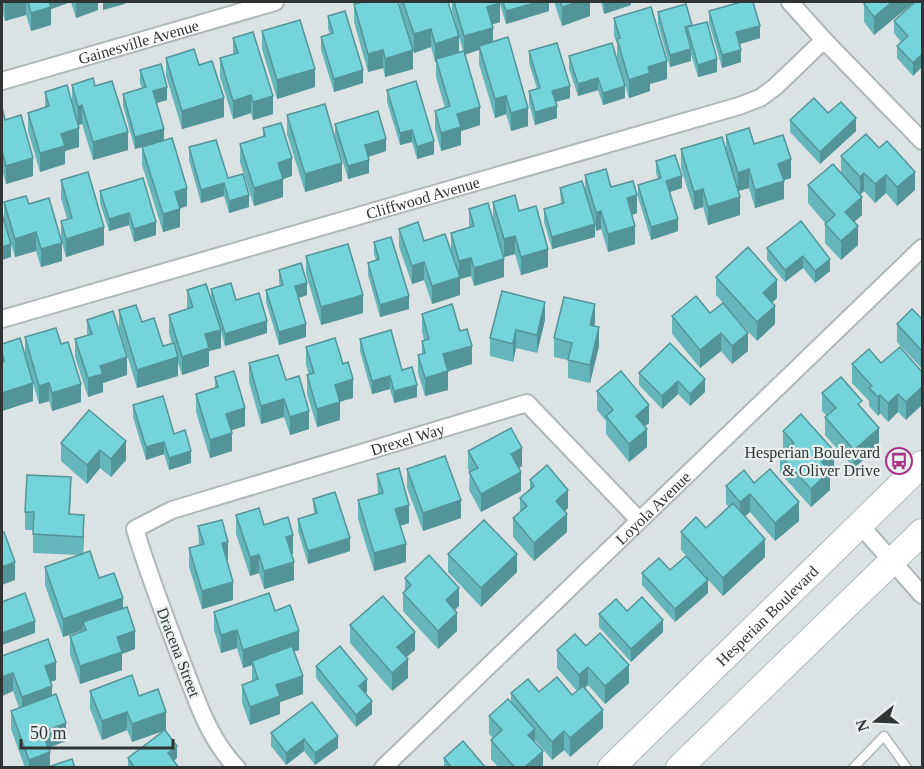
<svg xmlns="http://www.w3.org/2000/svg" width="924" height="769" viewBox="0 0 924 769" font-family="Georgia,serif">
  <rect width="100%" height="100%" fill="#dbe2e3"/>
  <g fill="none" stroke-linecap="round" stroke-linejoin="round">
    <defs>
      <path id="service" d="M853,768L884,736L907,768"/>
      <g id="minor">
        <path d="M790,2L824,40L922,141"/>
        <path id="s1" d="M2,81L275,2"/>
        <path id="s2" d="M2,319L739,106L760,98L775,87L824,40"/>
        <path d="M860,525L922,595"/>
        <path id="s3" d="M237,768C207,737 195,695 180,657C164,614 148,573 135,529L172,510L527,403L639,520"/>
        <path id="s4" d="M383,768L922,248"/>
      </g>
      <g id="primary">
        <path id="s5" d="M611,768L922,464"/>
        <path d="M679,768L922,532"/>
      </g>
    </defs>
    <use href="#service" stroke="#afb7b7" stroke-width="11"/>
    <use href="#minor" stroke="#afb7b7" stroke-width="20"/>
    <use href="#primary" stroke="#afb7b7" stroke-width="28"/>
    <use href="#service" stroke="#fff" stroke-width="8"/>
    <use href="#minor" stroke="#fff" stroke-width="16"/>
    <use href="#primary" stroke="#fff" stroke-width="26"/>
  </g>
  <g fill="#65b6bb">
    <path d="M2,2H98V10L76,18L71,2L51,9V25L31,31L26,15L5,21L2,10Z"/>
    <path d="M400,2H448L459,52L463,51L452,11V2H549V11L506,24L500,4V22L492,24L493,42L528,126L511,131L506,114L495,118L479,64V50L465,54L480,125L461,131V145L441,151L435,129V111L445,108L436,77V62H435L431,47L414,53L411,44L413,69L385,77L383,68L368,72L354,22V4L400,7Z"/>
    <path d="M554,2H590V16L562,26Z"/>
    <path d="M601,2H631V5L604,14Z"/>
    <path d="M914,2L874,35L864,22V4Z"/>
    <path d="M915,2L913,76L897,58V46L901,42L894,33V21Z"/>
    <path d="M709,11L760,38L740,44L741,62L722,68L709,23Z"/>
    <path d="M658,12L692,26L717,72L698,77L691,54V61L670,67L658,24Z"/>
    <path d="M328,16L363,83L334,92L321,50V37L330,34L328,29Z"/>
    <path d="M614,18L667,79L650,84V91L629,98L617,57V44L614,36Z"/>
    <path d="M262,31L315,87L277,99L262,49Z"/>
    <path d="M233,38L273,114L253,120L251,113L233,119L220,77V58L233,55Z"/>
    <path d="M529,51L570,98L556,102L557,118L535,125L529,104V91L537,89L529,63Z"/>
    <path d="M569,56L625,98L603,105L598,90L578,96L569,69Z"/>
    <path d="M166,58L199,65L224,117L182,129L166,76Z"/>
    <path d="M140,70L167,100L156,103L164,140L187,206L180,208V227L163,232L142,165V147L135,149L123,106V94L142,88L140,83Z"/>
    <path d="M72,85L128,150L93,160L82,124L78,125L79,147L65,151V164L40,172L28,131V113L45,108V92L72,101Z"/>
    <path d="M387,90L434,154L417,159L412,142L400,145L387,102Z"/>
    <path d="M2,107L5,120L33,176L6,184L2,169Z"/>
    <path d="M828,113L856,131L820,164L790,132V120Z"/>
    <path d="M287,115L342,181L305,192L287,134Z"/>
    <path d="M335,124L386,151L368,157L369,173L348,179L335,136Z"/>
    <path d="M263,128L292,176L283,179V197L254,206L240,162V144L263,137Z"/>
    <path d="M866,134L915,190L897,206L886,193L875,203L864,191L860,195L862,215L854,222L858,245L841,260L825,243V224H826L808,203V185L841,174V156Z"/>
    <path d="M726,135L754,144L791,178L784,180V199L755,208L749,188L738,191L740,215L708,225L703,207L694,210L681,168V149L726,151Z"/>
    <path d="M189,147L228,178L249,207L229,213L224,196L201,203L189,160Z"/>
    <path d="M656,161L682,188L670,192L678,231L651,240L638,197V185L658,179L656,173Z"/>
    <path d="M585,175L611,187L637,213L632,215L635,244L608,252L601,229L596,231L595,225V237L552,249L544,222V209L561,204L560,188L585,193Z"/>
    <path d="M61,180L104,245L66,257L62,243V261L41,267L36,251L15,257L4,221V202L29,204L61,239V221L67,219L61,198Z"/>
    <path d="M100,191L156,235L134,242L129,225L109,231L100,203Z"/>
    <path d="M493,202L519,211L548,267L521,275L515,254L504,257V277L474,286L471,276L460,279V295L432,304L424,280L412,284L399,247V229L424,241L451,250V233L469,227V209L493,219Z"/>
    <path d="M801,221L830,271L815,283L803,268L785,282L767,260V248Z"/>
    <path d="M374,242L409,309L380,317L368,275V263L376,260L374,254Z"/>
    <path d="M306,256L363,313L321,325L306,274Z"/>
    <path d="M279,270L307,295L299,298L306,337L279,345L266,302V290L280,286L279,282Z"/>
    <path d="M716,277L777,298L772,303L775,324L757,341L726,307L748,351L732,364L721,351L700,368L672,334V316L710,313L723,303L716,295Z"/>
    <path d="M211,289L236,300L267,333L225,346L221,332V348L209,351V366L182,375L178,363V376L137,388L119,328V310L142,322L163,346L172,344L169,333V315L187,309V290L211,300Z"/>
    <path d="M422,314L460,331L472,364L448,371V390L425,396L418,373V355L422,354V341L424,340L422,332Z"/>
    <path d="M922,318V369L897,342V324Z"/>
    <path d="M87,320L127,375L103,383V392L88,397L75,357V339L87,335Z"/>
    <path d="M545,320L537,353L516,348L513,362L490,356V338Z"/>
    <path d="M595,322L594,326L599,346L590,383L568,378V360L554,357V338Z"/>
    <path d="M25,337L61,344L81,402L52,411L49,401L39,404L33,383V401L2,411V344L25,355Z"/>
    <path d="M360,339L402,370L417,397L394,403L390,389L372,394L360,351Z"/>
    <path d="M670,343L705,392L690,406L678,394L662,409L639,385V373Z"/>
    <path d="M306,347L353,398L340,401V420L317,427L307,394V375H309L306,365Z"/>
    <path d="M249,363L286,380L309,429L290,435L284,417L261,424L249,382Z"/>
    <path d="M881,363L922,372L906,420L898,412L888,422L880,413L878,416L869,406V401L852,383V364Z"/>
    <path d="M215,377L245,426L231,430L232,451L210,458L196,412V394L215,388Z"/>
    <path d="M597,391L649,423L645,426L647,447L629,462L606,434V421L597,410Z"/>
    <path d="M822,393L862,409L879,446L854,468L825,435V417L827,416L822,411Z"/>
    <path d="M133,405L174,434L191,463L169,470L164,454L146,460L133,417Z"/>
    <path d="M89,410L126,460L111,477L100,468L87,484L61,461V443Z"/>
    <path d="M783,431L834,469L830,473V490L811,507L780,473V455L785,451L783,449Z"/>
    <path d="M468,451L522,466L518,468L521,491L481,512L469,490L470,472L468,469Z"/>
    <path d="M407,469L461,518L423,531L407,488Z"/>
    <path d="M377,474L409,523L400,526L406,562L374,571L358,519V500L378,495Z"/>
    <path d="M530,480L568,508L565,511L567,532L534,561L513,537V518L520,512V498L530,490Z"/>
    <path d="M754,483L799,521L775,541L750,512L745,516L765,557L723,596L681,550V532L706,528L729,507L726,504V486Z"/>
    <path d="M71,495L70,514L84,533L83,554L123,609L135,649L122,654V670L80,684L70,654V636L83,631V630L63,637L45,585V567L79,555L33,553V530H25V512Z"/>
    <path d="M313,499L350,551L308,564L298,531V519L314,514Z"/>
    <path d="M236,515L264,525L293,554H291L294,580L264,589L259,573L250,576L236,534Z"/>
    <path d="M198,526L228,560H227L233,600L202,609L189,567V548L199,546Z"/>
    <path d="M448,554L517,572L481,607L448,572Z"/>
    <path d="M670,570L708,593L675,622L642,585V573Z"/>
    <path d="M405,578L459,606L455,610L457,631L438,649L403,611V593L405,591Z"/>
    <path d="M275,611L299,650L294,651L303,694L280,702V714L250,725L242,703V685L252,681V665L243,668L237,648L221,653L214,630V612Z"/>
    <path d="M627,611L663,632L631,662L599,627V614Z"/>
    <path d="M350,625L415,650L406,657L408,678L392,691L350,643Z"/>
    <path d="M586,646L629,683L605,704L588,685L585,688L603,728L570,757L564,750L552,760L535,740L543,768H499L491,759V740L493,738L489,734V716L511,702V693L539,692L572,695L577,691L557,668V650Z"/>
    <path d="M2,656L56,680L50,682L52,696L66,741L48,748L50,768H25L11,729V711L19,708L13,691L2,696Z"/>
    <path d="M316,666L367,692L365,693L372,714L356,727L316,678Z"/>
    <path d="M90,691L139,696L166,730L177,758L174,761L179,768H128V758L163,731L132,742L127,730L102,740L90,709Z"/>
    <path d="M312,702L338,748L315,765L304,751L286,765L271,746V733Z"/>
    <path d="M444,758L486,768H444Z"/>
  </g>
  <g fill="#529498">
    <path d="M9,2H26V15L5,21V3Z"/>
    <path d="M50,2H71L51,9V25L31,31V13L50,7Z"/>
    <path d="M76,2H98V10L76,18Z"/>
    <path d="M103,2H125V4L103,10Z"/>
    <path d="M538,2H549V11L506,24V11Z"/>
    <path d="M579,2H590V16L562,26V7Z"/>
    <path d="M604,2H631V5L604,14Z"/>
    <path d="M892,2H914L874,35V17Z"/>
    <path d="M500,3V22L487,26V7Z"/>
    <path d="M760,26V38L736,45V32Z"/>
    <path d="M493,28V46H479V50L464,55V36Z"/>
    <path d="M431,29V47L414,53V34Z"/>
    <path d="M459,36V54L436,59V62H435V44Z"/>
    <path d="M691,49V61L670,67V55Z"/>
    <path d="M383,50V68L368,72V54Z"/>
    <path d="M413,50V69L385,77V59Z"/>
    <path d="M741,50V62L722,68V55Z"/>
    <path d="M922,54V67L913,76V63Z"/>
    <path d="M717,59V72L698,77V65Z"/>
    <path d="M667,61V79L650,84V91L629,98V80L648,67Z"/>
    <path d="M315,69V87L277,99V80Z"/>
    <path d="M363,70V83L334,92V79Z"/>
    <path d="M598,78V90L578,96V84Z"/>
    <path d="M570,86V98L552,103V91Z"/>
    <path d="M625,86V98L603,105V93Z"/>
    <path d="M167,87V100L153,104V91Z"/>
    <path d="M251,95V113L233,119V101Z"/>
    <path d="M273,96V114L253,120V102Z"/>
    <path d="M506,96V114L495,118V99Z"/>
    <path d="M224,98V117L182,129V111Z"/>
    <path d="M82,105V124L78,125V107Z"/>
    <path d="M557,106V118L535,125V112Z"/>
    <path d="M480,107V125L461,131V145L441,151V133L457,114Z"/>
    <path d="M528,108V126L511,131V113Z"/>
    <path d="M856,118V131L820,164V152Z"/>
    <path d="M79,128V147L65,151V164L40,172V153L61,134Z"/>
    <path d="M164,129V141L135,149V137Z"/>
    <path d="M412,130V142L400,145V133Z"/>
    <path d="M128,132V150L93,160V142Z"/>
    <path d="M386,139V151L365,158V145Z"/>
    <path d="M434,141V154L417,159V147Z"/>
    <path d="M33,158V176L6,184V166Z"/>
    <path d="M292,158V176L283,179V197L254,206V188L278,163Z"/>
    <path d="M791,159V178L778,182V164Z"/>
    <path d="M369,160V173L348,179V166Z"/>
    <path d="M342,163V181L305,192V174Z"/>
    <path d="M749,169V188L738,191V173Z"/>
    <path d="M915,172V190L897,206V187Z"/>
    <path d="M864,173V191L860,195V177Z"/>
    <path d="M886,175V193L875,203V184Z"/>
    <path d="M682,176V188L666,193V181Z"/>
    <path d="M784,181V199L755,208V190Z"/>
    <path d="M224,183V196L201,203V190Z"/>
    <path d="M187,188V206L175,210V192Z"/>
    <path d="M703,189V207L694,210V192Z"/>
    <path d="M249,195V207L229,213V201Z"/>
    <path d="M637,195V213L627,216V198Z"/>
    <path d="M740,197V215L708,225V207Z"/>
    <path d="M862,197V215L845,230V212Z"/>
    <path d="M180,209V227L163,232V214Z"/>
    <path d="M601,211V229L596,231V213Z"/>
    <path d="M129,213V225L109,231V219Z"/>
    <path d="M678,219V231L651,240V227Z"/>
    <path d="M156,222V235L134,242V229Z"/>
    <path d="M595,224V237L552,249V237Z"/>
    <path d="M635,226V244L608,252V234Z"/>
    <path d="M858,226V245L841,260V241Z"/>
    <path d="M104,227V245L66,257V239Z"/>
    <path d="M36,232V251L15,257V239Z"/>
    <path d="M515,236V254L504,257V239Z"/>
    <path d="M62,243V261L41,267V249Z"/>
    <path d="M11,244V257L2,260V247Z"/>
    <path d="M548,249V267L521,275V257Z"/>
    <path d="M803,256V268L785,282V270Z"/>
    <path d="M471,258V276L460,279V295L432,304V286L459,277V261Z"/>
    <path d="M504,259V277L474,286V268Z"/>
    <path d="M830,259V271L815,283V271Z"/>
    <path d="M424,262V280L412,284V266Z"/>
    <path d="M777,280V298L763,311V293Z"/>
    <path d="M307,283V295L295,299V286Z"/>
    <path d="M363,295V313L321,325V307Z"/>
    <path d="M409,296V309L380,317V305Z"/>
    <path d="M545,302V320L537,353V335Z"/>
    <path d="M595,304V322L590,344V325Z"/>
    <path d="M775,306V324L757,341V322Z"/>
    <path d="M267,321V333L225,346V334Z"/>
    <path d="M306,324V337L279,345V332Z"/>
    <path d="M599,327V346L590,383V365Z"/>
    <path d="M221,330V348L209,351V366L182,375V357L205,334Z"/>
    <path d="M516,330V348L513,362V344Z"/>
    <path d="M721,333V351L700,368V350Z"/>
    <path d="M748,333V351L732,364V346Z"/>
    <path d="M472,346V364L443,373V354Z"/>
    <path d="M127,357V375L103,383V392L88,397V378L100,366Z"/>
    <path d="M178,357V376L137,388V370Z"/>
    <path d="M448,371V390L425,396V378Z"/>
    <path d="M390,376V389L372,394V381Z"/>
    <path d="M353,379V398L335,403V385Z"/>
    <path d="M705,379V392L690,406V394Z"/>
    <path d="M678,381V394L662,409V396Z"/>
    <path d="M33,383V401L2,411V393Z"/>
    <path d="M49,383V401L39,404V386Z"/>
    <path d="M81,384V402L52,411V393Z"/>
    <path d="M417,385V397L394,403V391Z"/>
    <path d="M922,387V405L906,420V402Z"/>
    <path d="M898,394V412L888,422V403Z"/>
    <path d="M880,395V413L878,416V397Z"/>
    <path d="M284,399V417L261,424V406Z"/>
    <path d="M340,402V420L317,427V409Z"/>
    <path d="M649,405V423L636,434V416Z"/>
    <path d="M245,408V426L226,432V414Z"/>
    <path d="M309,411V429L290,435V417Z"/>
    <path d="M879,428V446L854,468V450Z"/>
    <path d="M647,429V447L629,462V444Z"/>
    <path d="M232,433V451L210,458V440Z"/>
    <path d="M126,441V460L111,477V459Z"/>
    <path d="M164,442V454L146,460V447Z"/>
    <path d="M522,448V466L511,473V454Z"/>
    <path d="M100,450V468L87,484V465Z"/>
    <path d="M191,451V463L169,470V458Z"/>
    <path d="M834,451V469L830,473V490L811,507V489L822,462Z"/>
    <path d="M521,472V491L481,512V494Z"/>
    <path d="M568,490V508L556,519V501Z"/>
    <path d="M750,494V512L740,521V502Z"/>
    <path d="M461,500V518L423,531V513Z"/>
    <path d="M799,502V521L775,541V523Z"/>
    <path d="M409,505V523L395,527V509Z"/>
    <path d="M567,514V532L534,561V543Z"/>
    <path d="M84,515V533L83,555V537Z"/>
    <path d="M293,535V554L286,556V537Z"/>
    <path d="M350,538V551L308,564V551Z"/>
    <path d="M765,539V557L723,596V578Z"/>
    <path d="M228,542V560L222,562V543Z"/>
    <path d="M406,544V562L374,571V553Z"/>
    <path d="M517,554V572L481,607V588Z"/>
    <path d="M259,555V573L250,576V557Z"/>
    <path d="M15,562V580L2,585V567Z"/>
    <path d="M294,562V580L264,589V571Z"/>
    <path d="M708,580V593L675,622V609Z"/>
    <path d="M233,582V600L202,609V591Z"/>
    <path d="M459,588V606L446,618V600Z"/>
    <path d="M123,598V617L83,622V630L63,637V619Z"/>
    <path d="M457,613V631L438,649V631Z"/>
    <path d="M663,620V632L631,662V649Z"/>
    <path d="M35,621V633L2,645V633Z"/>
    <path d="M237,630V648L221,653V635Z"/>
    <path d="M135,631V649L122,654V670L80,684V666L117,637Z"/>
    <path d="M299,631V650L253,665L252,661V665L243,668V650Z"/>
    <path d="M415,632V650L397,665V647Z"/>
    <path d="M408,659V678L392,691V673Z"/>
    <path d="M56,662V680L45,684V666Z"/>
    <path d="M629,665V683L605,704V686Z"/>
    <path d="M588,667V685L579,693V675Z"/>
    <path d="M13,673V691L2,696V677Z"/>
    <path d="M303,676V694L280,702V714L250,725V707L276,685Z"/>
    <path d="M367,679V692L359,698V686Z"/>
    <path d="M52,686V704L22,715V697Z"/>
    <path d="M372,701V714L356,727V715Z"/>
    <path d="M603,710V728L570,757V738Z"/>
    <path d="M127,712V730L102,740V721Z"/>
    <path d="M166,712V730L132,742V724Z"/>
    <path d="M66,723V741L42,750V732Z"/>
    <path d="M535,729V747L528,735Z"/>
    <path d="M564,731V750L552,760V742Z"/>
    <path d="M338,736V748L315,765V753Z"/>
    <path d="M304,739V751L286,765V753Z"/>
    <path d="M177,746V758L168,765V753Z"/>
    <path d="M543,751V768H524Z"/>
    <path d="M50,752V768H29V760Z"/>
  </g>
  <g fill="#75d4d9" stroke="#529498" stroke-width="1.5">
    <path d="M28,2H49L51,7L31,13Z"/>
    <path d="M363,2H398L413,50L385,59L383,50L368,54L354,4Z"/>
    <path d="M403,2H448L459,36L435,44L431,29L414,34Z"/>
    <path d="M454,2H500V3L487,7L493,28L464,36Z"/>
    <path d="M503,2H538L506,11Z"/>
    <path d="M560,2H579L562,7Z"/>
    <path d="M741,2H753L760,26L736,32L741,50L722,55L709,11Z"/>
    <path d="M867,2H892L874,17L864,4Z"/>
    <path d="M915,2H921L922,3V54L913,63L897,46L908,36L894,21Z"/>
    <path d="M686,4L692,25L685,27L691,49L670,55L658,12Z"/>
    <path d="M651,7L667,61L648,67L650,73L629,80L617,39L620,38L614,18Z"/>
    <path d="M345,11L363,70L334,79L321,37L333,33L328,16Z"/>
    <path d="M300,20L315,69L277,80L262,31Z"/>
    <path d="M707,22L717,59L698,65L687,27Z"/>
    <path d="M253,32L273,96L253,102L251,95L233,101L220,58L238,53L233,38Z"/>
    <path d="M508,37L528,108L511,113L506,96L495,99L479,46Z"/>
    <path d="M557,43L570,86L552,91L557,106L535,112L529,91L540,88L529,51Z"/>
    <path d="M612,43L625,86L603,93L598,78L578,84L569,56Z"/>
    <path d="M194,49L199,65L212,61L224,98L182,111L166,58Z"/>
    <path d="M464,51L480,107L457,114L461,127L441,133L435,111L450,106L436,59Z"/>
    <path d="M161,64L167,87L153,91L164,129L135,137L123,94L146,87L140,70Z"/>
    <path d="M93,78L95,86L112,81L128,132L93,142L82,105L78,107L72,85Z"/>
    <path d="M416,81L434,141L417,147L412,130L400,133L387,90Z"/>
    <path d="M67,85L79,128L61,134L65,146L40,153L28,113L49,106L45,92Z"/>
    <path d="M814,98L828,113L841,102L856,118L820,152L790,120Z"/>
    <path d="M325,104L342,163L305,174L287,115Z"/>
    <path d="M2,107L5,120L21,115L33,158L6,166L2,151Z"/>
    <path d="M378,111L386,139L365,145L369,160L348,166L335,124Z"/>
    <path d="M281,123L292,158L278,163L283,179L254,188L240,144L265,136L263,128Z"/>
    <path d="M749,128L754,144L783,135L791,159L778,164L784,181L755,190L749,169L738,173L726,135Z"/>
    <path d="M866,134L879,148L887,141L915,172L897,187L886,175L875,184L864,173L860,177L841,156Z"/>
    <path d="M722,137L740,197L708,207L703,189L694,192L681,149Z"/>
    <path d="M172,138L187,188L175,192L180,209L163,214L142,147Z"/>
    <path d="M216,140L228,178L243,174L249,195L229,201L224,183L201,190L189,147Z"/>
    <path d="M675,155L682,176L666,181L678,219L651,227L638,185L661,178L656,161Z"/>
    <path d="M833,164L862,197L845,212L858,226L841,241L825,224L835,215L808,185Z"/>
    <path d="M606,169L611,187L633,181L637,195L627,198L635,226L608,234L601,211L596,213L585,175Z"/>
    <path d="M88,172L104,227L66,239L61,221L72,218L61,180Z"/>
    <path d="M143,178L156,222L134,229L129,213L109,219L100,191Z"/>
    <path d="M582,181L595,224L552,237L544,209L564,203L560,188Z"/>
    <path d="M515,195L519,211L536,206L548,249L521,257L515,236L504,239L493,202Z"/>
    <path d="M26,196L29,204L49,198L62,243L41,249L36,232L15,239L4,202Z"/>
    <path d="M488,203L504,259L474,268L471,258L459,261L451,233L474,226L469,209Z"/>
    <path d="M2,214L11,244L2,247Z"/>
    <path d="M801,221L830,259L815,271L803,256L785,270L767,248Z"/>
    <path d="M418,222L424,241L445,234L460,277L432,286L424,262L412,266L399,229Z"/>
    <path d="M391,237L409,296L380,305L368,263L379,259L374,242Z"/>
    <path d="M348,244L363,295L321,307L306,256Z"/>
    <path d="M748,247L777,280L763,293L775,306L757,322L716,277Z"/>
    <path d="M301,263L307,283L295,286L306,324L279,332L266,290L283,285L279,270Z"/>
    <path d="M231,283L236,300L259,293L267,321L225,334L211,289Z"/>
    <path d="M206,284L221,330L205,334L209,348L182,357L169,315L193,307L187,290Z"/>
    <path d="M502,291L545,302L537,335L516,330L513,344L490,338Z"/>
    <path d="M696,296L710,313L723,303L748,333L732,346L721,333L700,350L672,316Z"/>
    <path d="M564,297L595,304L590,325L599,327L590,365L568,360L572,343L554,338Z"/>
    <path d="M452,304L460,331L467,329L472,346L443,354L448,371L425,378L418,355L425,353L422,341L429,339L422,314Z"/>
    <path d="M136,305L142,322L154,318L163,346L174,343L178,357L137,370L119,310Z"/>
    <path d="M912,309L922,319V318V351L897,324Z"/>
    <path d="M113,311L127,357L100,366L103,374L88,378L75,339L92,334L87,320Z"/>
    <path d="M56,328L61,344L68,342L81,384L52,393L49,383L39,386L25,337Z"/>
    <path d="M391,330L402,370L412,367L417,385L394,391L390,376L372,381L360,339Z"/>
    <path d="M20,338L33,383L2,393V362L4,361L2,352V344Z"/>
    <path d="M335,338L343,364L348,362L353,379L335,385L340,402L317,409L307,375L314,373L306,347Z"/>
    <path d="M670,343L705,379L690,394L678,381L662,396L639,373Z"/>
    <path d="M900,347L922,372V387L906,402L898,394L888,403L880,395L878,397L869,388L872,386L852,364L869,349L881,363Z"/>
    <path d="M278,355L286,380L299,376L309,411L290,417L284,399L261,406L249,363Z"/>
    <path d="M234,371L245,408L226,414L232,433L210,440L196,394L218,387L215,377Z"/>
    <path d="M621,371L649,405L636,416L647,429L629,444L606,416L613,410L597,391Z"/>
    <path d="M841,377L862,401L858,404L879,428L854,450L825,417L836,408L822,393Z"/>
    <path d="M163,396L174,434L185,430L191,451L169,458L164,442L146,447L133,405Z"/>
    <path d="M89,410L126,441L111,459L100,450L87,465L61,443Z"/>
    <path d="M801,414L834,451L822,462L830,471L811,489L780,455L794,443L783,431Z"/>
    <path d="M511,428L522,448L511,454L521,472L481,494L469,472L478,468L468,451Z"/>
    <path d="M445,456L461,500L423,513L407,469Z"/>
    <path d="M547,465L568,490L556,501L567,514L534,543L513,518L527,506L520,498L534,486L530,480Z"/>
    <path d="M399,468L409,505L395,509L406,544L374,553L358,500L383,493L377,474Z"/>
    <path d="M770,469L799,502L775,523L750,494L740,502L726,486L744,470L754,483Z"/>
    <path d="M27,475L71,477L69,514L84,515L83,537L33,534L34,512H25Z"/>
    <path d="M335,492L350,538L308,551L298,519L317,513L313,499Z"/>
    <path d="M733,503L765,539L723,578L681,532L696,517L706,528Z"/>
    <path d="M259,508L264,525L288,517L293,535L286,537L294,562L264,571L259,555L250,557L236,515Z"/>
    <path d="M222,520L228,542L222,543L233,582L202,591L189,548L204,544L198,526Z"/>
    <path d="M484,520L517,554L481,588L448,554Z"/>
    <path d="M4,532L15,562L2,567V533Z"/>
    <path d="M90,551L99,578L114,573L123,598L63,619L45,567Z"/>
    <path d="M429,555L459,588L446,600L457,613L438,631L403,593L411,585L405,578Z"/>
    <path d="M686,556L708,580L675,609L642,573L659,558L670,570Z"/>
    <path d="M25,593L35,621L2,633V602Z"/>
    <path d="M269,593L275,611L290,605L299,631L243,650L237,630L221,635L214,612Z"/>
    <path d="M383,596L415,632L397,647L408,659L392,673L350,625Z"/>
    <path d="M642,597L663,620L631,649L599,614L616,599L627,611Z"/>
    <path d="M127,607L135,631L117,637L122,652L80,666L70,636L86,630L83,622Z"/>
    <path d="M600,633L629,665L605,686L588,667L579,675L557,650L575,634L586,646Z"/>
    <path d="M48,639L56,662L45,666L52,686L22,697L13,673L2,677V656Z"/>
    <path d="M292,646L303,676L276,685L280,696L250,707L242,685L258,679L252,661Z"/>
    <path d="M340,646L367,679L359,686L372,701L356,715L316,666Z"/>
    <path d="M132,675L139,696L158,689L166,712L132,724L127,712L102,721L90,691Z"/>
    <path d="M557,677L572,695L583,686L603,710L570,738L564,731L552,742L511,693L528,679L539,692Z"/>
    <path d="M56,694L66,723L42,732L50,752L29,760L11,711Z"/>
    <path d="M508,699L535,729L528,735L543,751L524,768H515L491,740L502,730L489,716Z"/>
    <path d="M312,702L338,736L315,753L304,739L286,753L271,733Z"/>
    <path d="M165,730L177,746L168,753L179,768H135L128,758Z"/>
    <path d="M463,741L486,768H452L444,758Z"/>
    <path d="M72,759L75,768H52L51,766Z"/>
  </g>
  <defs>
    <symbol id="bus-ring" viewBox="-11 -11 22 22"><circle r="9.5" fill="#e8f0f0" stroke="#a83086" stroke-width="1.5"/><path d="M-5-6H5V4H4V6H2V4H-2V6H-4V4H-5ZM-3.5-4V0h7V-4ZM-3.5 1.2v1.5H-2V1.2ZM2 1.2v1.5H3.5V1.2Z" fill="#a83086"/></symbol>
  </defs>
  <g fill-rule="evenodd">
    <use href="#bus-ring" x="884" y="446" width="30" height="30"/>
  </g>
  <g text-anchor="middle" stroke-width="4.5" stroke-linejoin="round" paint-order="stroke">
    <g font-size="16" fill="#313434" stroke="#e8f0f0">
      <text dy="6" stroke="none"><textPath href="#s1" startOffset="142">Gainesville Avenue</textPath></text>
      <text dy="6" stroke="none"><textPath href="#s2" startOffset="438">Cliffwood Avenue</textPath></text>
      <text dy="6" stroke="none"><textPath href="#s3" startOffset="549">Drexel Way</textPath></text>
      <text dy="6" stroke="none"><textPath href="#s4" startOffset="375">Loyola Avenue</textPath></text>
      <text dy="6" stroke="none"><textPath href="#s5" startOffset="218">Hesperian Boulevard</textPath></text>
      <text transform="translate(179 652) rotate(69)" y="6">Dracena Street</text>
    </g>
    <g font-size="16" fill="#313434" stroke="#e8f0f0" text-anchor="end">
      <text x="880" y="458">Hesperian Boulevard<tspan x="880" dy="18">&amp; Oliver Drive</tspan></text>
    </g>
  </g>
  <rect width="924" height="769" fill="none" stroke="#313434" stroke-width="6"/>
  <g transform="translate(876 721) rotate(252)" stroke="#e8f0f0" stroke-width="4.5" paint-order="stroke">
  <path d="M0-4.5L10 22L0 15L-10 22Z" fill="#313434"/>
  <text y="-9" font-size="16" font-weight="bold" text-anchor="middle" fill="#313434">N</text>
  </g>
  <path d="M21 739v9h152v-9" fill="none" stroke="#313434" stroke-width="3"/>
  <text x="30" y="739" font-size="18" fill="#313434" stroke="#e8f0f0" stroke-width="4.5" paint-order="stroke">50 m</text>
</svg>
